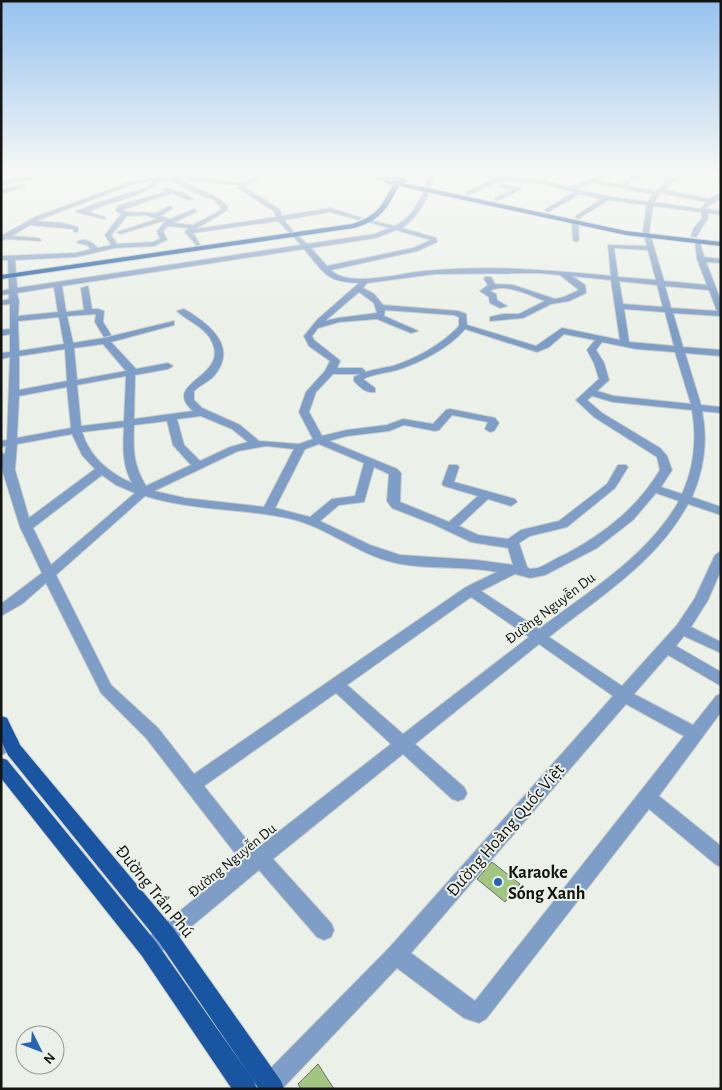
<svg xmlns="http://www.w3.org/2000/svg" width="722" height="1090" viewBox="0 0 722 1090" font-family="'Alegreya Sans',sans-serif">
  <rect width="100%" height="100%" fill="#ebf0e8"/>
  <g fill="#a2c682" stroke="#6b6f68">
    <path d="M492,862L520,884L505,902L477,879Z"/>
    <path d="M318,1064L334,1089H301L298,1084Z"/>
  </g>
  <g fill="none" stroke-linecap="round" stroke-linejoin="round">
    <defs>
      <g id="minor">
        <path d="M42,174L51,175L1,185V181Z"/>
        <path d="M161,174L164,176L162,178H172L174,175L243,183L257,174H265L244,187L279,209L282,216L330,208L362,218L359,220L330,212L284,220L293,231L290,233L278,221L193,233L200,244L197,246L185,232L188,228L168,226L163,231L167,240L154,246L115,248L76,257L15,260L17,288L301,245L292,235L295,233L307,244L375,234L389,228L365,221V219L395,226C416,215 422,195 430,174H436C428,196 421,215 402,228L436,238L437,242L417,251L331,270C346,287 395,275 416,272C480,264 547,270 611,276L608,245L647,246L643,231L647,205L608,200L578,219L576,218V216L601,199L580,194L548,212L545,210L546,209L574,192L544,184L501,180L470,194H466V192L494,179L473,174L545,180L567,187L591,180L601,174H609L598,180L621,185L635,174H642L627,186L656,191L670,179L648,174L674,176L683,174L664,190L709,199L721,193V198L707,207V209L721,211V215L708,213V218L696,237L691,236L694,228L702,218L701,212L653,206L649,231L664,281L707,285L697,259L695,241L700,242L704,257L721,259V263L706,262L721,301V316L673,313L683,347L721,350V356L685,353L701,405L721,407V413L702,411C708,440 704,470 692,497L721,507V515L688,504C657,562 599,597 549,637L622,686L677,625L695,598L715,555L721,551V570L708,600L691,627L721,642V653L684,636L676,646L721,672V686L668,655L634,694L693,725L716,696L721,694V712L659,796L721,846V867L715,864L649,809L486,1019L479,1023L464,1018L397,968L282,1089L256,1088L259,1080L389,948L613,696L539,644L415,744L464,787L467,793L464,799L458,801L452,799L403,754L273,859L331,923L334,930L331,937L324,940L317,937L259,870L156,956L149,959L142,956L139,949L142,942L241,861L146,738L101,693L46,583L22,604L1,616V604L42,573L20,527L1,466V453L5,454L6,446L1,447V441L7,440L10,357L1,359V353L10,352V334L1,336V330L10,329V304L1,305V301L9,299V294L1,295V291L9,289L8,260H1V256L76,253L91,249L87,245L78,243L77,242C84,237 92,242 98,248L111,245L105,235L121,214L116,211V209L120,205L165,192L163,190L166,188L183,193L193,199L188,200L172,193L122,210C131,215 144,210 154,214L170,206L173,208L172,209L160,216L170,219L194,209L197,211L196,212L173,223L193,225L218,212L221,209V207L214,200L190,191L174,182L159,181C141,199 110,200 88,212L105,217V219L75,212L97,203L146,188L153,181H151L136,183L36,221L63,223L78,227V232H74L73,229L30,225L12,236L38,238L41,240L40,241L6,239L1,241V236L35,217L133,181L156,178ZM178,179L238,185V188L274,211L276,217L196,229L227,210V206C215,193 193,188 178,179ZM593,183L653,194L648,202L605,196L574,189ZM661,193L706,202L701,209L654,202ZM145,215L157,219L117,232L120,234L163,221L165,222L157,231L160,239L153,242L117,244L111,235L127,216ZM396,230L431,240L413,248L327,266L311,248L376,238ZM614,248L648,250L656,280L618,277ZM304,249C325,273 325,282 359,283L318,319L304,336L309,346L330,361L325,371L306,392L299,412L313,439L299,444L259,441L240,425L202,408L194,400V391C200,385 208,382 213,377C240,347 208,323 184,309L177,311C187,321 202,325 210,338C234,378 159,381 193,411L134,419L135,375L168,369L173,366L168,363L136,369L111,342L174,325V321L104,338L73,343L67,316L96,314L95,322L104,337L111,335L103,322L104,311L98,309H92L88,286L81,288L84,310L66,312L62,286ZM539,273L560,275L579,290L564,297L555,299L513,285L495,284L491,277H485L484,279L488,285L480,291L489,297L490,303L500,308L507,306L497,300L496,294L490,291C504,282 531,296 545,301L519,314H503L490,317V321L523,318L551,304L569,301L586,293L585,285L572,276L611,280L620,340L562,328L536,346L467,325L466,314L458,311L383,305L374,294L363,288L367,283L435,274ZM619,281L657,285L663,307L623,304ZM665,286L709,290L717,311L671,308ZM54,287L58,312L18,316L19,301L17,293ZM359,292L374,303L377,313L338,318L325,321ZM624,309L665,312L674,346L629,342ZM385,310L454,315L459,317V326C443,344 415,359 393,366C384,368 375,369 366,372L362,368H337L340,361L338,359L314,340L312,336L318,328L339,322L377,319L411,333L418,331L384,316ZM59,317L64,344L19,351L18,321ZM465,329L537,352L549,347L564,334L595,340L587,350L594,363L599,379L576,400L594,417L657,457L660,470C637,508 605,533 566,554C556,558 548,564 538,568L530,569L527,567L519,543L530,536L567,527L615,488L628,467L626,465H618L607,484L559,521L521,530L508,539L478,535L459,526L488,499L511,506L517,502L515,499L454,482L459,467L457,465H449L442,484L444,486L478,496L449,522L400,502L401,473L397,469L329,441L347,436L389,431L404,425L435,431L439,430L452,415L488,422L485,429L490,432L494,431L499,423L495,418L450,409L446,410L433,424L403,419L387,425L347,430L322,436L309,412L316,392L333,374H360L354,377V381C360,387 366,394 375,392V388L363,379C374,374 386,373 397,370C420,363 449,348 465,329ZM602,342L636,349L675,352L691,404L614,396L597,391L609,380L604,363L596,350ZM103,344L126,371L77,380L74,348ZM65,349L67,381L19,390V356ZM126,376L124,421L81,426L77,385ZM67,387L71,428L17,438L19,396ZM592,396L613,402L692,410C697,438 694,468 682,494L661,487L672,470L667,456L660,448L602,413L587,400ZM201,416L232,429L248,442L230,447L200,461L184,445L177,419ZM167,421L173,445L191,465L146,486C133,464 133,450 134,425ZM124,427C123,447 122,465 132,483C109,473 90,457 82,432ZM72,434L82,455L95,469L29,518L15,470L17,444ZM319,444L364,463L355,496L332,499L310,517L275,508L305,449ZM266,446L294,449L264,507L185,498L154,491L238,451ZM374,467L389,474L387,501L392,508L433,524L471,542L508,548L513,565L476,560L400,555L370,545L320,521L339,505L364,502ZM102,475L116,485L135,493L51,565L33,528ZM656,493L679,501C647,557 589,591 539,629L481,591L515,574L530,578L545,575L597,548L633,520ZM145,496C194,511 240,508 287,518C323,525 353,551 388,561C424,571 461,565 497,572L466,587L194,774L158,728L111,685L56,575ZM471,597L529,637L403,734L347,685ZM336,693L391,744L255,850L204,786ZM626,704L684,736L475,1001L411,953Z"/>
        <path d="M339,174H362L392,179L389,181Z"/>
        <path d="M23,184L25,187L1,194V190Z"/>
        <path d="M502,184L520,188L521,189L499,200H495V198L512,190L500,187Z"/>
        <path d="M575,220L578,222L579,240L576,242L573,240L572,222Z"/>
        <path d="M11,736L17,738L19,743L17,748L1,755V740Z"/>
      </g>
      <g id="major">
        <path d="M388,177H401L408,181L404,183L626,231L721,242V246L626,235L399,186C386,210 381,220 354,228L1,279V275L352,224C377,216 381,207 393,185L383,182ZM391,180L400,181H390Z"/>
        <path d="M1,716L7,718L20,745L173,928L281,1081L284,1089H259L159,942L8,755L1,740Z"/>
        <path d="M1,758L7,760L156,942L254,1081L257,1089H232L142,956L1,778Z"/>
      </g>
    </defs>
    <use href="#minor" stroke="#c9cdc6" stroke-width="2"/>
    <use href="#major" stroke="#c9cdc6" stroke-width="2"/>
    <use href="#minor" fill="#7e9dc7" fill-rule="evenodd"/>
    <use href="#major" fill="#1955a1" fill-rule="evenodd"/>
  </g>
  <linearGradient id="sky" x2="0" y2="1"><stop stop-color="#96c2f0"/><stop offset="0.53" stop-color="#f6f8f5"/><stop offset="1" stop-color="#f6f8f5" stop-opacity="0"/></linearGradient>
  <rect width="722" height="327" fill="url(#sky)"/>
  <circle fill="#2565b6" stroke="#ebf0e8" stroke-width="2" cx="498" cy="882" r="5"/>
  <g text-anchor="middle" stroke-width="4" stroke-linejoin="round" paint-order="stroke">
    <g font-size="15" fill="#141513" stroke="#ebf0e8">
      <text transform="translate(550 608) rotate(-37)" y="5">Đường Nguyễn Du</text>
      <text transform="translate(232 860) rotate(-39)" y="5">Đường Nguyễn Du</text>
    </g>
    <g font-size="18" fill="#141513" stroke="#ebf0e8">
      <text transform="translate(505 830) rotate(-49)" y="6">Đường Hoàng Quốc Việt</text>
      <text transform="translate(155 891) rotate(51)" y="6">Đường Trần Phú</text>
    </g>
    <g font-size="18" font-weight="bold" fill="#141513" stroke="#ebf0e8" text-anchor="start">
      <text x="508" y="878">Karaoke<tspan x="508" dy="21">Sóng Xanh</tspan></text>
    </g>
  </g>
  <rect width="722" height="1090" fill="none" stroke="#141513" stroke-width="5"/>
  <g transform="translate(40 1050) rotate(132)"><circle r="24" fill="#ebf0e8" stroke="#959893"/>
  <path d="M0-4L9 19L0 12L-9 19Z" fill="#2565b6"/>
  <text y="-8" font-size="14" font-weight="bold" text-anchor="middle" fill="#141513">N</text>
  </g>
</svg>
